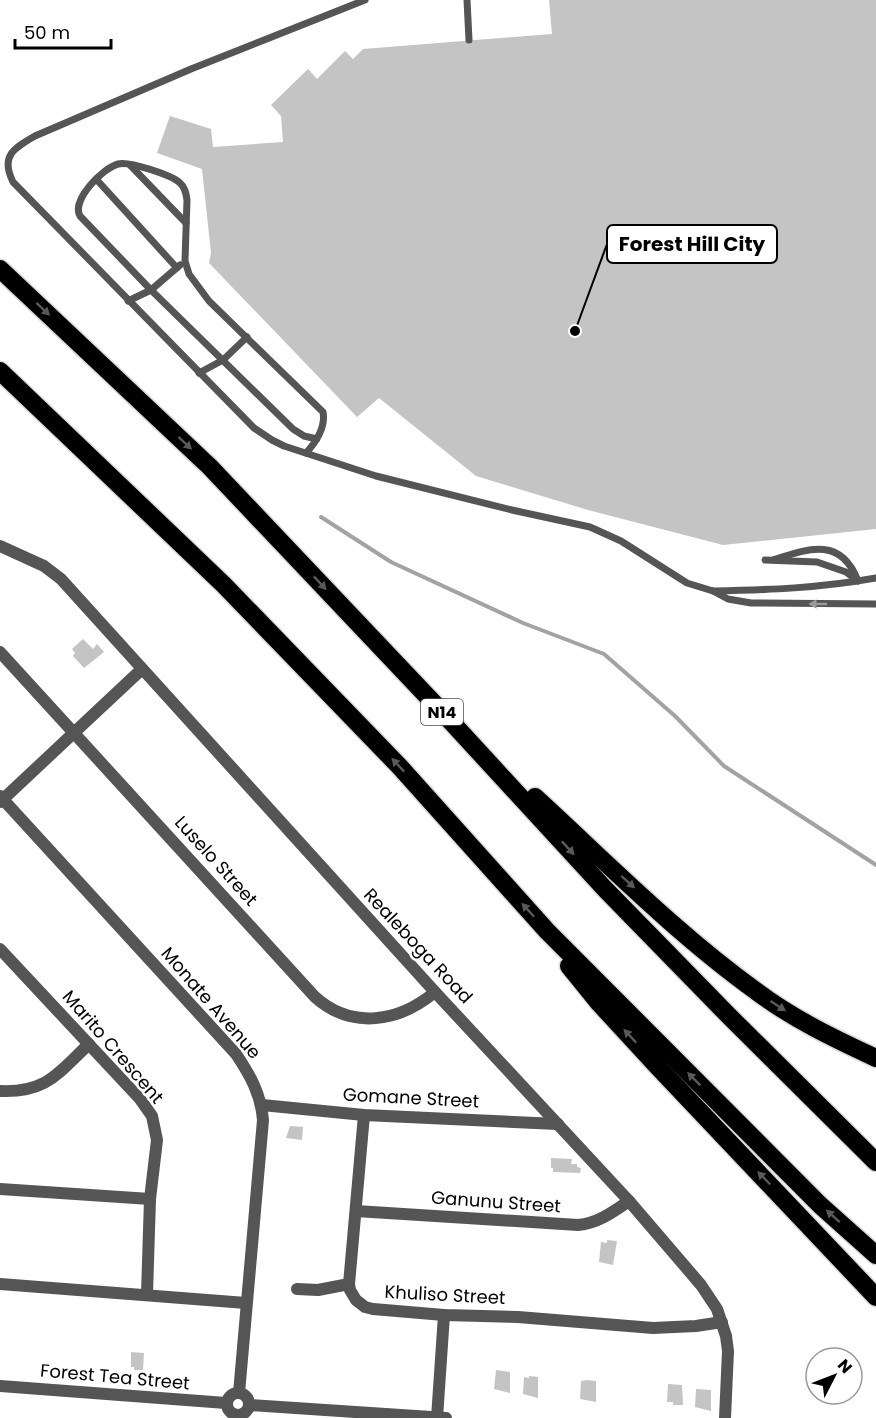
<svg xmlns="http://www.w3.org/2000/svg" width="876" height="1418" viewBox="0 0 876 1418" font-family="Poppins,sans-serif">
  <rect width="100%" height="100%" fill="#fff"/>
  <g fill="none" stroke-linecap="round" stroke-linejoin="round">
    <path stroke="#a3a3a3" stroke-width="4" d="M321,517L391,562L523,623L604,654L675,716L724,766L876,865"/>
  </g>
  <g fill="#c4c4c4">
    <path d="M549,0H876V529L723,545L588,510L476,476L379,398L357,417L209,263L211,253L202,169L157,153L170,116L211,129L213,147L283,142L281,116L271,105L308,69L317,79L345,51L353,59L363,49L552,34Z"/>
    <path d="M83,639L93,649L97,644L104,652L84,668L73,656L75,653L72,649Z"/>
    <path d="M290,1126L303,1127L302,1140L286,1138Z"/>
    <path d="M551,1158L572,1159L571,1164H577V1167L581,1168L580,1173L553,1172V1168H551Z"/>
    <path d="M607,1240L617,1241L613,1265L599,1262L601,1242L607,1243Z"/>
    <path d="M131,1352L144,1353L143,1370H134V1367H131Z"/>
    <path d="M496,1370L510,1372V1393L494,1389Z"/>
    <path d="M529,1376L538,1377V1398L523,1394L524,1377L529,1378Z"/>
    <path d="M587,1380L596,1381V1402L580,1399L581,1381Z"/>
    <path d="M668,1384L682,1385L683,1405H673V1402H667Z"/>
    <path d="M696,1389L711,1390V1411L695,1407Z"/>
  </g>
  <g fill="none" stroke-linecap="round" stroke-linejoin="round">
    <defs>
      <g id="motorway">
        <path d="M0,269L210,467L445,715L605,889L729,1016L876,1162"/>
        <path d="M0,371L224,585L400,767L547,931L820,1205L876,1255"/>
        <path d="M535,797C607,863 677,934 756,991C793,1019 835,1039 876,1058"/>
        <path d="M569,966L599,1003L657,1066L876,1297"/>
      </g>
    </defs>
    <use href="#motorway" stroke="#dbdbdb" stroke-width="21"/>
    <g stroke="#555" stroke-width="7">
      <path d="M365,0L191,69L35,136C14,148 0,156 13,182L254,428L272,440L284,446L376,476L512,510L590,527L621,541L687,583L713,591C769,590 820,588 876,578"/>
      <path d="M467,0L469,40"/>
      <path d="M130,165L186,223"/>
      <path d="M97,180L177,268"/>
      <path d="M128,301L151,290L180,265"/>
      <path d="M199,373L223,360L247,337"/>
      <path d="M306,453C316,442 326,428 323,412L209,301L189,274L185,261L187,200C186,193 185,187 180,183C172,175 129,161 118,164C103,168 71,200 80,216L151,290L293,429L304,436L317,439"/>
      <path d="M765,560L817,562L846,572L858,581C841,537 810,548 773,560"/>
      <path d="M713,591L728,599L751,603L876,604"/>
    </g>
    <g stroke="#555" stroke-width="12">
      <path d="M0,546L44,566L61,579L435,992L629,1201L701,1285L717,1309L726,1336L728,1351L725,1418"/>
      <path d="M0,652L315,997C352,1030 399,1022 435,992"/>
      <path d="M0,796L236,1054C250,1075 261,1094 263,1120L239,1393"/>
      <path d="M0,802L142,669"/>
      <path d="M0,949L140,1099L152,1116L157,1140L150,1199L147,1294"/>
      <path d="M0,1091C47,1093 58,1073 89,1044"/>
      <path d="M262,1105L364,1115L558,1124"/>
      <path d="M364,1115L349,1284L350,1290L356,1300L365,1307L373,1309L444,1315L518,1317L653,1328L696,1326L722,1322"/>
      <path d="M0,1189L150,1199"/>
      <path d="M356,1211L578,1225C598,1223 613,1212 629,1201"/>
      <path d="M0,1284L246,1303"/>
      <path d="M297,1289L318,1290L349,1284"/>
      <path d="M0,1386L226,1403"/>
      <circle cx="238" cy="1404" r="11"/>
      <path d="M249,1405L446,1418"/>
      <path d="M437,1418L444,1315"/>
    </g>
    <use href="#motorway" stroke="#000" stroke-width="18"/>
  </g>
  <defs><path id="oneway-solid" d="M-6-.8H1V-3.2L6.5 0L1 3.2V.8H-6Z" transform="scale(1.5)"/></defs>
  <g fill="#595959">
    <use href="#oneway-solid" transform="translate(43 309) rotate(43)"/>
    <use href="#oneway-solid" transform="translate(185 443) rotate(43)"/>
    <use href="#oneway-solid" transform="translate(320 583) rotate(47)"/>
    <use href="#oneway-solid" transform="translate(398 765) rotate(-133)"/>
    <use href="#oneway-solid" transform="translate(568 848) rotate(47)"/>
    <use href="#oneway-solid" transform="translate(628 882) rotate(42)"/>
    <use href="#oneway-solid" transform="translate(528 910) rotate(-132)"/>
    <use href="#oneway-solid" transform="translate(778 1006) rotate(33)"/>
    <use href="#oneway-solid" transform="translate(630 1036) rotate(-133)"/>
    <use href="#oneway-solid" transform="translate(694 1079) rotate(-135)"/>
    <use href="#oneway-solid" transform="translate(764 1178) rotate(-134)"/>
    <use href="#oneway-solid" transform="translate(833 1216) rotate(-138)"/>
  </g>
  <use fill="#999" href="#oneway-solid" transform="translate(818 604) rotate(180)"/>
  <g text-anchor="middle" stroke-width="5" stroke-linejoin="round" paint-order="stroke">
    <rect fill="#fff" stroke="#4c4c4c" stroke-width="1.5" x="421" y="699" width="42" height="26" rx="4.5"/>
    <g font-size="16" font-weight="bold" fill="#000">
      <text x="442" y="718">N14</text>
    </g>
    <g font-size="18" fill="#000" stroke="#fff">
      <text transform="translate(216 861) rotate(48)" y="6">Luselo Street</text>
      <text transform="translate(418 946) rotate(47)" y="6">Realeboga Road</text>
      <text transform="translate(211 1003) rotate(49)" y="6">Monate Avenue</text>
      <text transform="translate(113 1047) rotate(49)" y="6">Marito Crescent</text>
      <text transform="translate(411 1098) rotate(3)" y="6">Gomane Street</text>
      <text transform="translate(496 1202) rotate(4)" y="6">Ganunu Street</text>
      <text transform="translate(445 1295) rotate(3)" y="6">Khuliso Street</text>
      <text transform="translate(115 1377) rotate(5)" y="6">Forest Tea Street</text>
    </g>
  </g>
  <path fill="none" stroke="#000" stroke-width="2" d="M575 331L607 244"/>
  <circle fill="#000" stroke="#fff" stroke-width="2" cx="575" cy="331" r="6"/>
  <rect fill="#fff" stroke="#000" stroke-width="2" x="607" y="225" width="170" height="38" rx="6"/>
  <g font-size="20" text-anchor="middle" font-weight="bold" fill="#000">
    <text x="692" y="251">Forest Hill City</text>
  </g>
  <g transform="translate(834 1376) rotate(48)"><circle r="28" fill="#ffffff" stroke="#999999" stroke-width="1.5"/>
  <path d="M0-4.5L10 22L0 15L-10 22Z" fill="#000000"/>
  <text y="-9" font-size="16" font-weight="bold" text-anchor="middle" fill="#000000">N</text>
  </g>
  <path d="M15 39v9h96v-9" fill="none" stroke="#000000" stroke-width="3"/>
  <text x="24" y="39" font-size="18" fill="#000000" stroke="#ffffff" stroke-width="4.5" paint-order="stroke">50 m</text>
</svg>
